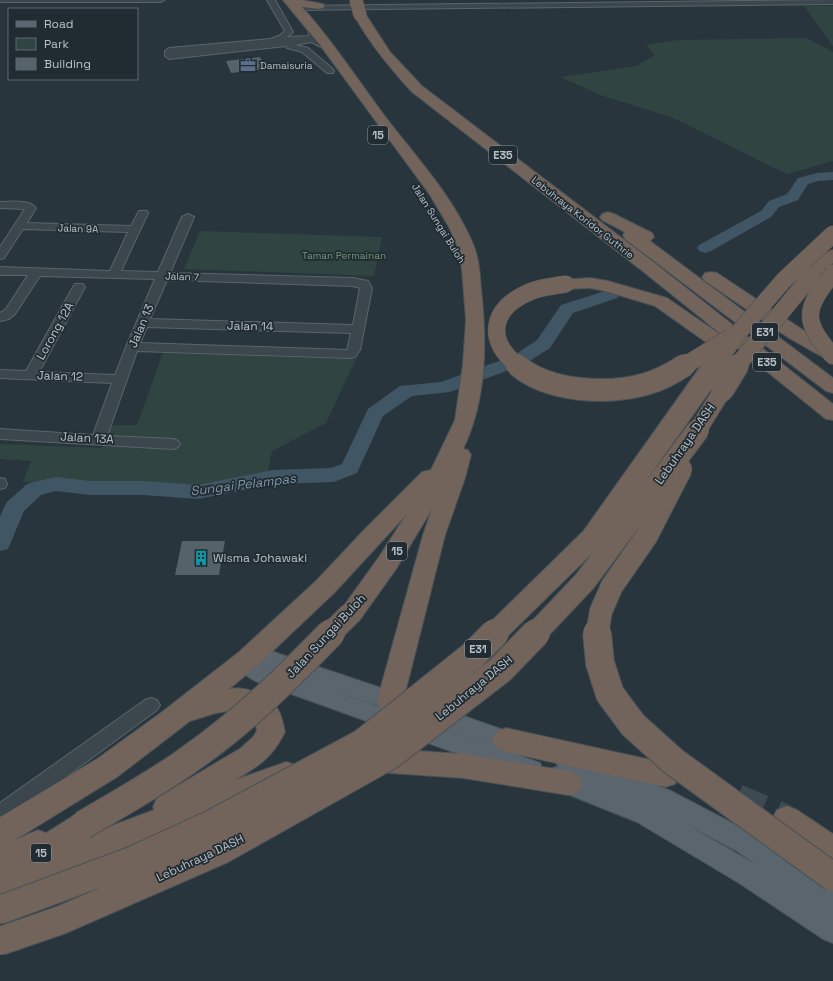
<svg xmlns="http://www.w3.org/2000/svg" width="833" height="981" viewBox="0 0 833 981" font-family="'Space Grotesk',sans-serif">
  <rect width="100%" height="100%" fill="#28353d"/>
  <g fill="#304541">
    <path d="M804,6H833V46Z"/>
    <path d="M806,38L833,52V161L787,174L671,117L600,95L561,77L636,66L655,55L646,45L678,40Z"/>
    <path d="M200,231L382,237L374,276L184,269Z"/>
    <path d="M163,353L356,359L326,423L272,451L267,475L196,487L23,482L31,461L0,459V444L102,448L109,425H137Z"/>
  </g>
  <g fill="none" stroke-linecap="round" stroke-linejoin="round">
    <g fill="#405664" fill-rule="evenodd">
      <path d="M833,172V180L818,181L808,184L798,200L779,207L771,217L711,251L705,253L699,251L697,248L699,245L761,211L769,201L787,194L798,178L817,173Z"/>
      <path d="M611,289L617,290L619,294L617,298L573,313L550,348L525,364L450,392L412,396L383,416L357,473L334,482L273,484L198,499L143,495H90L56,491L41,495L24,511L8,549L0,551V517L4,507L7,502L27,484L34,482L56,477L90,481H143L198,485L273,470L331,468L342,464L368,409L400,386L441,382L513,356L537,340L561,305Z"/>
    </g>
  </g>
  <g fill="#54626a">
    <path d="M260,57L266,69L231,73L226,61Z"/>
    <path d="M182,541H225L219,575H175Z"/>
  </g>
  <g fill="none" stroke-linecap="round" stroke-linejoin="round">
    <path stroke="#3e4a52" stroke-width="28" stroke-dasharray="28 14" stroke-linecap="butt" d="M737,798L787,819"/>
    <defs>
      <g id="minor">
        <path d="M0,0H164L160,2H0Z"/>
        <path d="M267,0H275L293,32L287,37L308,36L309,34L306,24L310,22H313L317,34L315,38L331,45L332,47L331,49H325L311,42L295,45L308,48L333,69L334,71L333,73H327L302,52L287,48L286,46L169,59L165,56V51L169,48L270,39L279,36L285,31Z"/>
        <path d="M833,0V4L296,10L292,8L296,6Z"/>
        <path d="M0,202C11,202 29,199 36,208L27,223L131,226L139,211H147L148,213L121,271L158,272L182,217L188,214L194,217L170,273L353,278L368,281L372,288L360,350L355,357L350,358L137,351L107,436L173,439L178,441L180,444L178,447L173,449L0,439V429L93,435L112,383L0,378V370L26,371L73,287L75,284H83L85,287L39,372L115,375L126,347L155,279L40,276L15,314L9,319L0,321V313L6,309L28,275H0V267L110,271L128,232L23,229L4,258L0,259V247L25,209L0,208ZM167,280L353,286L360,288L353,325L150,319ZM147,327L351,333L347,350L140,343Z"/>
        <path d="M0,478L5,479L7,484L5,488L0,489Z"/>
        <path d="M151,698L157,700L160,705L157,710L7,820L0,823V803L145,700Z"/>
      </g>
      <g id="major">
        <path d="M248,650L274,652L411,698L414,705L411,712L403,714L331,690L499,748L422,721L418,714L422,707L430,704L526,738L530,745L526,752L518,755L540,763L543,770L540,777L531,780L255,681L247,676L237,659L240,653Z"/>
        <path d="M568,752L669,790L755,835L833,887V943L823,939L739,883L637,822L547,786L544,778L547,770L556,767L559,769L556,762L560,755ZM687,825L737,851L761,868L757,865Z"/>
      </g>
      <g id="highway">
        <path d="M283,0H302L323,4L325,6L323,8L319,9L302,7C332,40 357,79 384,115C415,156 453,196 473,244C479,258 480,274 481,289C487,342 487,400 463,449L468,450L471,455L465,478L445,535L403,701L399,709L390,712L381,709L377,701L423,535L432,509L396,569L359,621L350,623L341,621L338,614L379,557L406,515L335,592L257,666L229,689C245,686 267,694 277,708C282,715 283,724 285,732C271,759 260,765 235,780L286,762L296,765L300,774L296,783L131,845L25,900L0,911V817L97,759L162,712L239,652L317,580L364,530L422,472L431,470L455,420L463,364L466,320L462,270L459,250L449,227L430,195L320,45ZM239,709L255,721L257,731L253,737L241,748L157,798L153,807L154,810L111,826L93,834L98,825L93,816L83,812L73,816L46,833L38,830L15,840L117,777L190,721L216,713Z"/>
        <path d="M360,11L364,12L390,52L422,86L652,261L833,404V420L826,419L734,345L736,348L734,352L727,354L720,352L655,306L605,291L590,288L566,289L560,288L557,284L560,280L590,278L608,281L667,298L731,342L640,269L412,92C390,68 370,44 354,15L356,12Z"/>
        <path d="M608,212L614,214L652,233L654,237L650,241L833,378V393L826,391L625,239L623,235L625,232L602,220L600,217L602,214Z"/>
        <path d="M833,250V263C823,271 818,283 805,280L802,276C810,265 820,253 833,250Z"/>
        <path d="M711,272L717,273L803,330L833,347V361L826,359L789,338L705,281L702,277L705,273Z"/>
        <path d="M722,385L729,387L732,391L708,430L705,435L698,437L691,435L688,430L712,391L715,387Z"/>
        <path d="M506,728L665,763L675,766L679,775L675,784L665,787L506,752L496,748L492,740L496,732Z"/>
        <path d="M375,748L463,754L568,771L578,774L582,783L578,792L568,795L463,778L375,772L365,768L361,760L365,752Z"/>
        <path d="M787,806L797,810L833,834V865L822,861L777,828L772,819L777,810Z"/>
      </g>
    </defs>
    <use href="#minor" stroke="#5a646b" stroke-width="2"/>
    <use href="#major" stroke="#485259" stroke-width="2"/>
    <use href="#highway" stroke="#475158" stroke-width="2"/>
    <use href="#minor" fill="#3c464d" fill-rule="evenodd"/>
    <use href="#major" fill="#5a656d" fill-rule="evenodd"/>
    <use href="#highway" fill="#72645a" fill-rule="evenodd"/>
    <defs>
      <path id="highway-bridge-far3" d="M356,0L360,15"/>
      <g id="highway-bridge-far2">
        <path d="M833,273C805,309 801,320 833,356"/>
        <path d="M518,366C484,338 492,307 532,291C543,287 555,286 566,284"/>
        <path d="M684,366L731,337"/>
        <path d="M714,366L738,333L784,280L833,234"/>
        <path d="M737,366L811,276"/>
      </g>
      <g id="highway-bridge-far1">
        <path d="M517,365C548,392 608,395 646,384C660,380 673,373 685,365"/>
        <path d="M722,391L738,365"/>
        <path d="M330,634L350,614"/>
        <path d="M494,634L592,538L715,365"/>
        <path d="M535,634L585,581L698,430"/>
        <path d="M597,634L601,611L612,586L646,537L681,469"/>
      </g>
      <g id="highway-bridge">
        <path d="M597,633L600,663L610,694L633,725L673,761L833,877"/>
        <path d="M83,825C120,803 157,783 191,758C243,722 287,678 331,633"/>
        <path d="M0,910L134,860L214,823L363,743L472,656L495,633"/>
        <path d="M0,941L61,920L221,850L390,755L500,670L536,633"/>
      </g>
    </defs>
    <use href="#highway-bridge-far3" stroke="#475158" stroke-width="14" stroke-linecap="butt"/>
    <use href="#highway-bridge-far2" stroke="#475158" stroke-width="18" stroke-linecap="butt"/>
    <use href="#highway-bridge-far1" stroke="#475158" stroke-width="24" stroke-linecap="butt"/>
    <use href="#highway-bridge" stroke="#475158" stroke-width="30" stroke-linecap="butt"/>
    <use href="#highway-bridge-far3" stroke="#72645a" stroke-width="13"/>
    <use href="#highway-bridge-far2" stroke="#72645a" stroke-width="17"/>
    <use href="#highway-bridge-far1" stroke="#72645a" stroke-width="22"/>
    <use href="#highway-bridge" stroke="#72645a" stroke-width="28"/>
  </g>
  <defs>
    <symbol id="office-bare" viewBox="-9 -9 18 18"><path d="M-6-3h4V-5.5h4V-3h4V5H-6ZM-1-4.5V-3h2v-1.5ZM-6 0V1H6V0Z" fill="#5c6f8a" stroke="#212b32" stroke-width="2.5" paint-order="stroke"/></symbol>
    <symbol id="building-bare" viewBox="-9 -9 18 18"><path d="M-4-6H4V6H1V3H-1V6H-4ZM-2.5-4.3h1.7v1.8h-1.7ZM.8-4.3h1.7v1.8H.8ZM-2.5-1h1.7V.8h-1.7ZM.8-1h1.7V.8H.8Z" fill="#0f9aa8" stroke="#212b32" stroke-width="2.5" paint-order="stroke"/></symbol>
  </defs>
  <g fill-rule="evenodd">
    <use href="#office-bare" x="237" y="54" width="22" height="22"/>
    <use href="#building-bare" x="190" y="547" width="22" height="22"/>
  </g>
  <g text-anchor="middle" stroke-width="3.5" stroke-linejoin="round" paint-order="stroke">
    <g font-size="10" fill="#b8c1c8" stroke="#212b32" text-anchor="start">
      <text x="260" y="69">Damaisuria</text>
    </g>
    <g font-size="10" fill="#b8c1c8" stroke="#212b32">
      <text transform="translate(583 217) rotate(38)" y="4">Lebuhraya Koridor Guthrie</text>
      <text transform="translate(439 223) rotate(58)" y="4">Jalan Sungai Buloh</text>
      <text transform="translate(78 228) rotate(2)" y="4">Jalan 9A</text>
      <text transform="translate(182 276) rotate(2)" y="4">Jalan 7</text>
    </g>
    <g font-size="10" fill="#799b7b" stroke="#212b32">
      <text x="344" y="259">Taman Permainan</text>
    </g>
    <g fill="#212b32" stroke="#8b949b" stroke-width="1">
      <rect x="368" y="126" width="20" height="18" rx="3"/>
      <rect x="489" y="146" width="28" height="18" rx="3"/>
      <rect x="752" y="323" width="26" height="18" rx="3"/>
      <rect x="753" y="353" width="28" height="18" rx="3"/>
      <rect x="387" y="542" width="20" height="18" rx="3"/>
      <rect x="465" y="640" width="26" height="18" rx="3"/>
      <rect x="31" y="844" width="20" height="18" rx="3"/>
    </g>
    <g font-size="11" font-weight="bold" fill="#b8c1c8">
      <text x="378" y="139">15</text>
      <text x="503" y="159">E35</text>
      <text x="765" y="336">E31</text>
      <text x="767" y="366">E35</text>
      <text x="397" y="555">15</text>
      <text x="478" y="653">E31</text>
      <text x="41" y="857">15</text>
    </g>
    <g font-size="12" fill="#b8c1c8" stroke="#212b32">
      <text transform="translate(141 326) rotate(-67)" y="4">Jalan 13</text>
      <text transform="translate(250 326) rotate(1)" y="4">Jalan 14</text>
      <text transform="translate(55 331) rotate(-61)" y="4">Lorong 12A</text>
      <text transform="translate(60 376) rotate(2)" y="4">Jalan 12</text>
      <text transform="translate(87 438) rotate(3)" y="4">Jalan 13A</text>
      <text transform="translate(685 444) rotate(-55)" y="4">Lebuhraya DASH</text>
      <text transform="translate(326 636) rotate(-47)" y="4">Jalan Sungai Buloh</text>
      <text transform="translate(474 688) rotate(-39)" y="4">Lebuhraya DASH</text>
      <text transform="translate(200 858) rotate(-25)" y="4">Lebuhraya DASH</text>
    </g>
    <g font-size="12" fill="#b8c1c8" stroke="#212b32" text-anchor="start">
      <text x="213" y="562">Wisma Johawaki</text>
    </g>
    <g font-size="13" font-style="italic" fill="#7d96a7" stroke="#212b32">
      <text transform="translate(243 484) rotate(-7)" y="5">Sungai Pelampas</text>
    </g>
  </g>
  <rect x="8" y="8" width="130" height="72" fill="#212b32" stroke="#5d676e"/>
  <rect x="16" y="21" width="20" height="6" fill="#5a656d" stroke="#5d676e"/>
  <text x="44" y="28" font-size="12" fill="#b8c1c8">Road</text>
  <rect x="16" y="38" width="20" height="12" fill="#304541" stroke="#5d676e"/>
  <text x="44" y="48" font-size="12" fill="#b8c1c8">Park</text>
  <rect x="16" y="58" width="20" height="12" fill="#54626a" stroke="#5d676e"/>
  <text x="44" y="68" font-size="12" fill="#b8c1c8">Building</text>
</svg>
